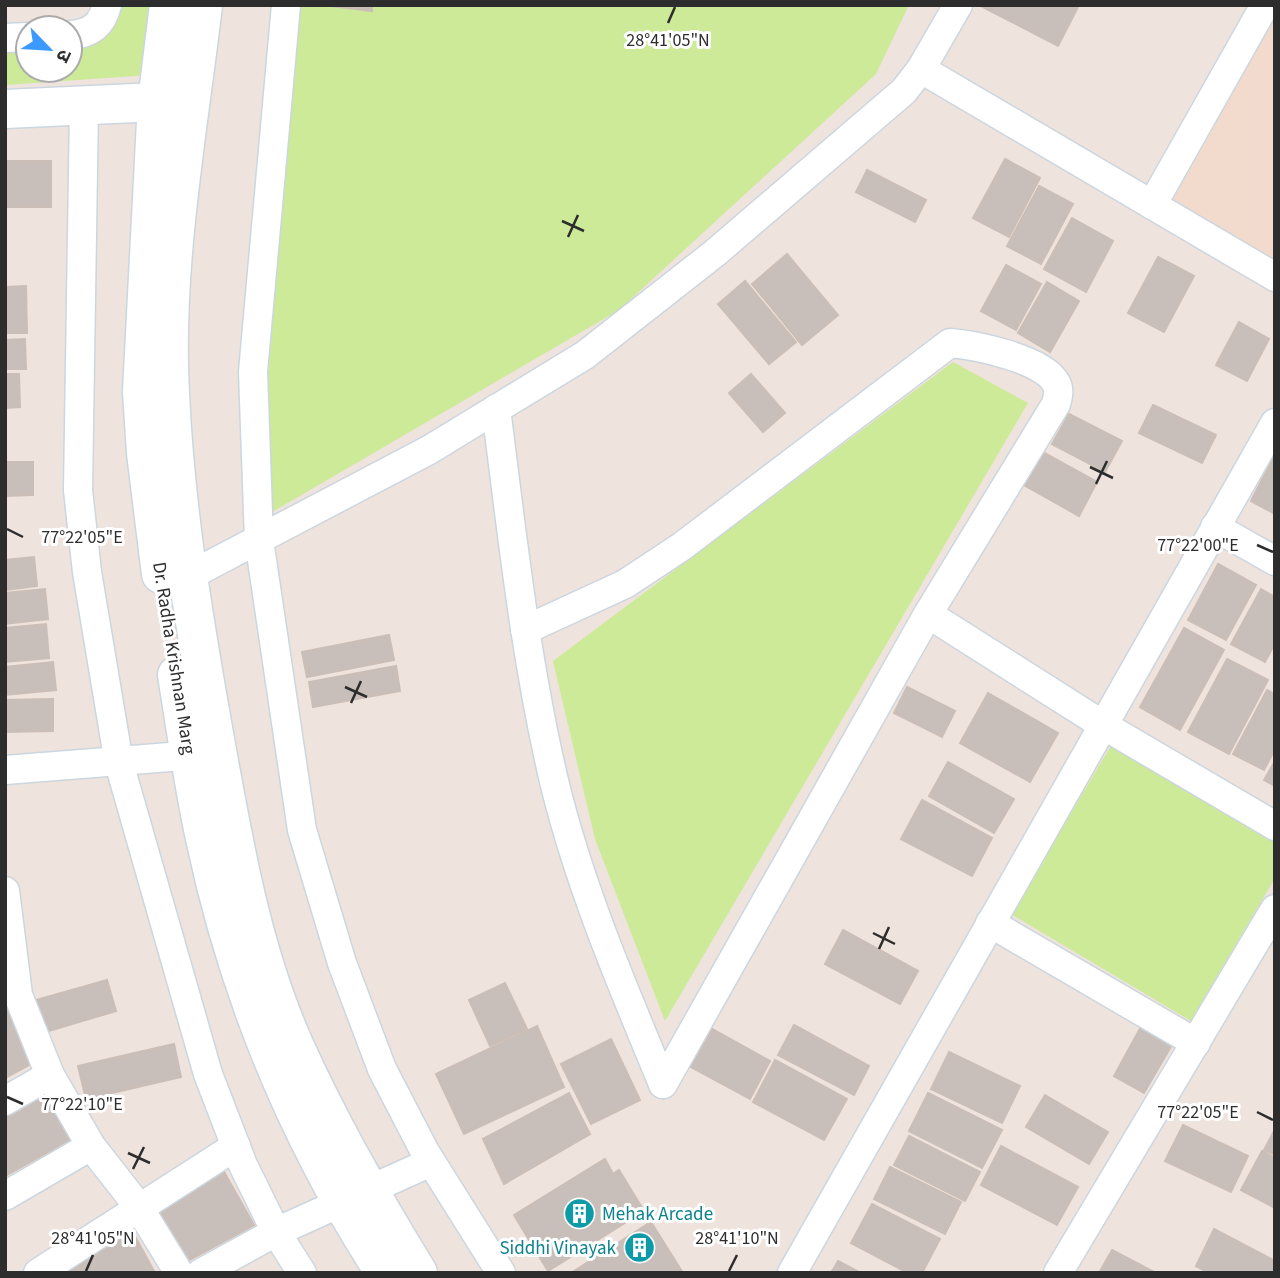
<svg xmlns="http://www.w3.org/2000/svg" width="1280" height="1278" viewBox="0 0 1280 1278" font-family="'Source Sans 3','Noto Sans Devanagari',sans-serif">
  <rect width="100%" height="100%" fill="#efe3de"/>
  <path fill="#f2dbcd" d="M1275,13V271L1165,207Z"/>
  <g fill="#ccea97">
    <path d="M97,5H159L150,75L5,85V38L28,37V70H70V35Z"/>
    <path d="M288,5H909L876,74L619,310L262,518L246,374Z"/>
    <path d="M953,362L1028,403L665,1021L595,839L553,661Z"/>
    <path d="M1112,744L1275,841V878L1191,1021L1011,914Z"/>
  </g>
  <g fill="#c8bfba" stroke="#cbbeb7" stroke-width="2">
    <path d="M323,5H372V11Z"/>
    <path d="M979,5H1079L1058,46Z"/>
    <path d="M1005,159L1040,178L1009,237L973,218Z"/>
    <rect x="5" y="161" width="46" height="46"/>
    <path d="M867,170L926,200L915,222L856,192Z"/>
    <path d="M1039,186L1073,204L1041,264L1007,246Z"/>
    <path d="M1072,218L1113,241L1086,292L1044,269Z"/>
    <path d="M787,254L838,315L802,345L752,284Z"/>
    <path d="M1158,257L1194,276L1164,332L1128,313Z"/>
    <path d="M1006,265L1041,284L1016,330L981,311Z"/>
    <path d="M745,281L796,342L769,364L718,304Z"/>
    <path d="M1047,282L1079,301L1050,352L1018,333Z"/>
    <path d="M26,286L27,333H5V287Z"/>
    <path d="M1239,322L1269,339L1247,381L1216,365Z"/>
    <path d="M25,339L26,369H5V340Z"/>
    <path d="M5,374H19L20,407L5,408Z"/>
    <path d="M751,374L785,413L763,432L729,393Z"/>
    <path d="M1153,405L1216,435L1202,463L1139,433Z"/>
    <path d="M1069,414L1122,441L1105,472L1052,444Z"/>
    <path d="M1043,452L1097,482L1079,516L1024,485Z"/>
    <path d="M1275,454V514L1251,501Z"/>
    <path d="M5,462H33V495L5,496Z"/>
    <path d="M34,557L37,586L5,590V560Z"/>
    <path d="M1218,564L1256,585L1226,640L1188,620Z"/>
    <path d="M45,589L48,619L5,624V593Z"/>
    <path d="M1261,589L1275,597V643L1265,662L1231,644Z"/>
    <path d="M46,624L49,658L5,662V628Z"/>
    <path d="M1184,628L1224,650L1180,730L1140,707Z"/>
    <path d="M389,635L394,660L307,677L302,652Z"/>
    <path d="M1227,659L1268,680L1229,754L1188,732Z"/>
    <path d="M53,662L56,690L5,695V667Z"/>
    <path d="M396,666L400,691L313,707L309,682Z"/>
    <path d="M907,687L955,711L942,737L894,713Z"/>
    <path d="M1267,690L1275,694V749L1264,770L1233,754Z"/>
    <path d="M988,693L1058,733L1030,782L960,743Z"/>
    <path d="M53,699V731L5,732V700Z"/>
    <path d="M1275,761V786L1264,780Z"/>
    <path d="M948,762L1014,799L994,833L929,796Z"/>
    <path d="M922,800L992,838L972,876L901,839Z"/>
    <path d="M843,930L918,971L900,1004L825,964Z"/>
    <path d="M107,980L116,1011L42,1033L33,1001Z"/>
    <path d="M505,983L527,1029L490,1046L469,1000Z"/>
    <path d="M10,1004L40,1059L5,1078V1007Z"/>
    <path d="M794,1025L869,1066L854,1095L778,1055Z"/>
    <path d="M1142,1025L1173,1043L1144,1093L1114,1076Z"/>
    <path d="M537,1026L564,1087L464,1134L436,1074Z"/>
    <path d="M712,1029L770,1061L750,1099L691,1067Z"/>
    <path d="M611,1039L640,1100L591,1124L561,1064Z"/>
    <path d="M174,1044L181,1077L86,1099L78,1066Z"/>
    <path d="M949,1052L1020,1086L1002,1123L931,1089Z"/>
    <path d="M775,1060L847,1099L824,1140L753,1102Z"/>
    <path d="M49,1084L77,1136L5,1176V1108Z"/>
    <path d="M569,1093L590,1134L504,1184L483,1139Z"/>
    <path d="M928,1093L1002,1130L982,1168L909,1131Z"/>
    <path d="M1045,1095L1108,1132L1089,1164L1026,1127Z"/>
    <path d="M1183,1125L1248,1156L1231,1192L1165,1161Z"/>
    <path d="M1275,1129V1155L1264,1150Z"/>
    <path d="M909,1136L980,1172L965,1201L894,1165Z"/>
    <path d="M1001,1146L1078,1187L1057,1225L981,1185Z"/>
    <path d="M1262,1151L1275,1158V1208L1241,1190Z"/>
    <path d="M605,1159L613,1174L619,1170L644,1211L548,1271L514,1215Z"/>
    <path d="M890,1167L961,1202L945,1234L874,1199Z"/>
    <path d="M223,1170L254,1225L186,1262L156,1206Z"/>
    <path d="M872,1204L940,1239L922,1273H908L851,1243Z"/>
    <path d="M651,1222L683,1273H571Z"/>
    <path d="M130,1227L155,1273H61Z"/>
    <path d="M1214,1229L1275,1261V1273H1209L1196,1266Z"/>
    <path d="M1112,1250L1156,1273H1099Z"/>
    <path d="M838,1261L861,1273H831Z"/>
  </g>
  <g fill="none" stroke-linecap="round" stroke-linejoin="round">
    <defs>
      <g id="street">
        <path d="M286,5L253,372L259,540L302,830L342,963L382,1069L425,1152L501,1273"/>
        <path d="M70,35C90,34 102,25 107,5"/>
        <path d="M5,38L28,37"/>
        <path d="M921,69L1275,277"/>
        <path d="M84,106L78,490L87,572L119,763L208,1074L243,1165L276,1232L302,1273"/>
        <path d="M1152,205L1265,5"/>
        <path d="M496,409C512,533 525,658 554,781C579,885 622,985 663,1084"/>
        <path d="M1215,527L1275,561"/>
        <path d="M187,577L429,450L585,355L715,253L904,91L921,69L958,5"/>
        <path d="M928,614L1103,725L1275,826"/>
        <path d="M525,630L625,584L681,547L950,343C975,345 1044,359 1056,383C1060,390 1058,397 1056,404L928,614L663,1084"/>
        <path d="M5,770L208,754"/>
        <path d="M5,891L18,995L50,1075L91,1146L138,1206L179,1273"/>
        <path d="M990,923L1196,1043"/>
        <path d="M5,1101L50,1075"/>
        <path d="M5,1196L91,1146"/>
        <path d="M38,1273L236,1146"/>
        <path d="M201,1273L276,1232L431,1162"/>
        <path d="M792,1273L1275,423"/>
        <path d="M1058,1273L1275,909"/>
      </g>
      <g id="secondary">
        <path d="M203,5C188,133 163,264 170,393C175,508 194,621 214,734C233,839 251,949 295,1047C330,1125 373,1200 418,1273"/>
        <path d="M5,109L157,102"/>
        <path d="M161,574L146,453L142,392L157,102L169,5"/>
        <path d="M177,675C186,729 193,784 205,838C238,994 298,1139 385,1273"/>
      </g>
    </defs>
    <use href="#street" stroke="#ccd6df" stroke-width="31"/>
    <use href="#secondary" stroke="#ccd6df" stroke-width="41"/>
    <use href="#street" stroke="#fff" stroke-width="28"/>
    <use href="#secondary" stroke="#fff" stroke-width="38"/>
  </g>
  <path fill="none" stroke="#2d2d2d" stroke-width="2.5" d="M668,23L675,7M562,221L584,231M568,237L578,215M1090,467L1113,478M1096,484L1107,461M7,529L23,537M1257,545L1273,552M345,687L367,697M351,703L361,681M873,933L895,944M879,949L889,927M7,1097L23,1104M1257,1112L1273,1120M128,1153L150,1163M133,1169L144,1147M86,1271L93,1255M729,1271L737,1255"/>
  <defs>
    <symbol id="building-disc" viewBox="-11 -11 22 22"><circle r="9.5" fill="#0f9aa8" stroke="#fff"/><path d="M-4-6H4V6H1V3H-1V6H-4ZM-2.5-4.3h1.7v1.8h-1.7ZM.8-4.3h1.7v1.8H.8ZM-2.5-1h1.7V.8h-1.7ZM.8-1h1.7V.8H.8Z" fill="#fff"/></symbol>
  </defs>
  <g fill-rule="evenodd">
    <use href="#building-disc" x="562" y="1196" width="35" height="35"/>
    <use href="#building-disc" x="622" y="1230" width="35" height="35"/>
  </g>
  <g text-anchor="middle" stroke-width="6" stroke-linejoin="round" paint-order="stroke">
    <g font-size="19" fill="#2d2d2d" stroke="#fff">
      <text transform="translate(175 658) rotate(81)" y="7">Dr. Radha Krishnan Marg</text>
    </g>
    <g font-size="19" fill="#0d838f" stroke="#fff" text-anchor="start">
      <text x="602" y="1220">Mehak Arcade</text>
      <text x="616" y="1254" text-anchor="end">Siddhi Vinayak</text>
    </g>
  </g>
  <g font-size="18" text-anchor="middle" fill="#2d2d2d" stroke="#fff" stroke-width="6" stroke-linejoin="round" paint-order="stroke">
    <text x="668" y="46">28°41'05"N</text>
    <text x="82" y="543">77°22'05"E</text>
    <text x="1198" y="551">77°22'00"E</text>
    <text x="82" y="1110">77°22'10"E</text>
    <text x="1198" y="1118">77°22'05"E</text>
    <text x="93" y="1244">28°41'05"N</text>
    <text x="737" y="1244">28°41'10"N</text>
  </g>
  <rect width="1280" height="1278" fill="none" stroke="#2d2d2d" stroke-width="14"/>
  <g transform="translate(49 49) rotate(115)"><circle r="33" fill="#ffffff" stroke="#ababab" stroke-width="2"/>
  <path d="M0-5L12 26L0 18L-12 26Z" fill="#3c99ff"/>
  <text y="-10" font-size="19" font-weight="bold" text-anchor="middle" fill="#2d2d2d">उ</text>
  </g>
</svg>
